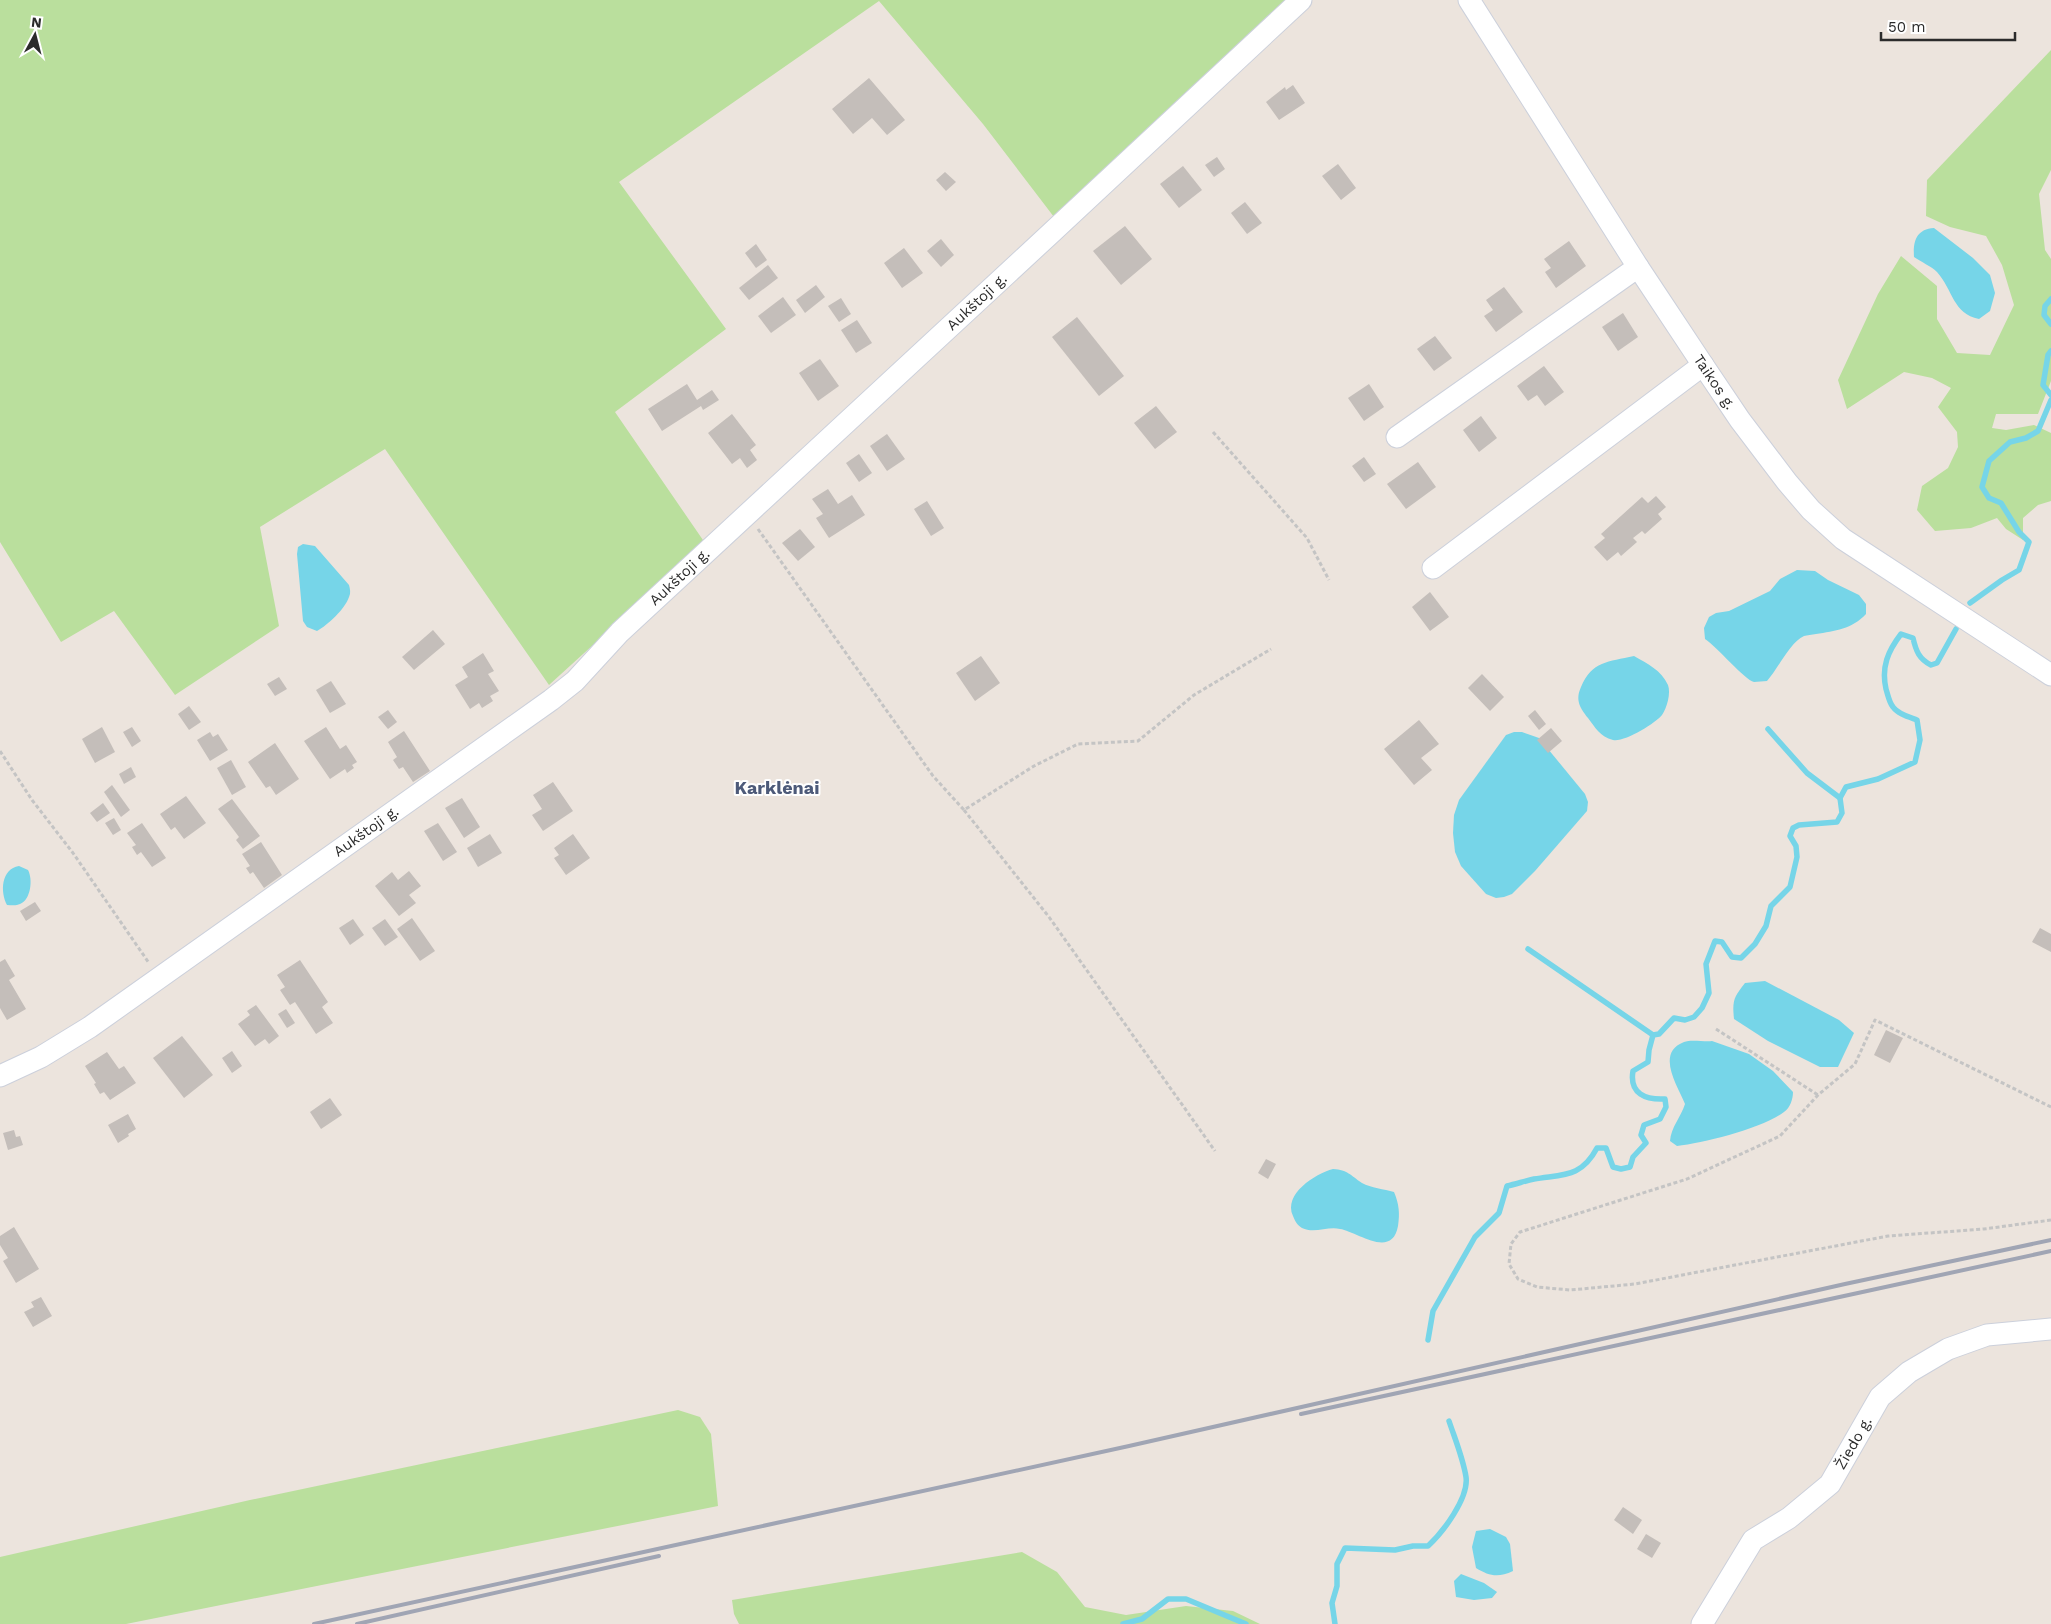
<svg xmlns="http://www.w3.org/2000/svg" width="2051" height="1624" viewBox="0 0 2051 1624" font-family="'Work Sans',sans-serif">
  <rect width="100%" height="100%" fill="#ece4dd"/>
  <g fill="#badf9d">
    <path d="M0,0H1289L1054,217L983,124L879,1L619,182L726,329L615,412L705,543L549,685L385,449L260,527L279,626L175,695L114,611L61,642L0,542Z"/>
    <path d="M2051,50V170L2039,194L2045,250L2051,259V381L2038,414H1996L1992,428L2006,430L2034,425L2051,433V501L2038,505L2023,518V540L2006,529L1997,518L1971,528L1935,531L1917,510L1922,486L1948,468L1958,447L1957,432L1938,407L1951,388L1932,378L1904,372L1847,409L1838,380L1878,294L1901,256L1937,286V319L1957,353L1990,355L2014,305L2002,265L1986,236L1950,227L1926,216L1927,180Z"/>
    <path d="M678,1410L700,1417L711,1434L718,1506L126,1624H0V1557L250,1500Z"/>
    <path d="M1022,1552L1057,1572L1085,1607L1126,1615L1186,1606L1233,1611L1260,1624H739L734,1614L732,1600Z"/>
  </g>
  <g fill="#76d5e8">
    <path d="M1934,228L1973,258L1990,275L1995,293L1990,311L1979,319C1953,314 1953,290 1937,272C1931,266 1921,262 1914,257C1913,242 1916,229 1934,228Z"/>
    <path d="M303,544L315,546L349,585C350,589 351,593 349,597C345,609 328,625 317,631L307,627L303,621L297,554L298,547Z"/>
    <path d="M1797,570L1815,571L1828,580L1859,595L1866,604V614C1852,629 1835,631 1816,634C1812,635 1807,635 1804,636C1790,642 1778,669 1767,681C1763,681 1758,682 1754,682C1745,680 1717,647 1705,639L1704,628L1709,617L1716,613L1729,611L1770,591L1780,579Z"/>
    <path d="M1634,656C1648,664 1661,670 1668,685C1671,693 1667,708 1662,715C1656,723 1623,743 1613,740C1600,737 1595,727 1588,718C1580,708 1575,700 1581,687C1592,661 1608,662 1634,656Z"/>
    <path d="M1514,732H1522L1539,738L1585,794L1588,802L1587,811L1535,871L1512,894L1504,897L1496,898L1486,894L1461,866L1455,852L1453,833L1454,815L1459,800L1506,735Z"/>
    <path d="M19,866L28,870C33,879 31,900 20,904C16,906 11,905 7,905C0,892 1,869 19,866Z"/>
    <path d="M1765,981L1839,1020L1854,1033L1838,1067H1820L1768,1041L1734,1019C1732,1000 1734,997 1745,983Z"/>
    <path d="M1712,1041L1749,1054L1773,1071L1793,1092C1793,1099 1790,1108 1784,1112C1763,1128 1704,1143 1677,1146L1670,1141C1671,1127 1681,1117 1685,1104C1678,1086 1655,1053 1684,1042C1691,1039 1704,1042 1712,1041Z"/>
    <path d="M1333,1169C1348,1170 1350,1175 1362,1183C1371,1188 1384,1189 1394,1192C1399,1204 1400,1213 1398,1226C1392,1260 1356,1231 1340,1229C1328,1226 1314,1234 1302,1228C1297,1225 1295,1221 1293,1216C1283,1194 1315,1174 1333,1169Z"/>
    <path d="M1490,1529L1506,1537L1510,1544L1513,1571C1498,1578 1489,1576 1476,1568L1472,1547L1476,1531Z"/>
    <path d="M1461,1574L1484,1583L1497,1592L1492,1598L1474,1600L1456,1597L1454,1581Z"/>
  </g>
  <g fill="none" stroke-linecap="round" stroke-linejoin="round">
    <g stroke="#76d5e8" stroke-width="5.5">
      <path d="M2051,299L2045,306L2044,315L2051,324"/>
      <path d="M2051,351L2048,355L2043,385L2051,395"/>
      <path d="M1970,603L2002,580L2019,570L2029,542L2019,532L2001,503L1989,498L1982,487L1989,461L2010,442L2026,438L2038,431L2051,400"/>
      <path d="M1768,729L1807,773L1840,798"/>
      <path d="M1528,949L1653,1035"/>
      <path d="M1428,1340L1433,1311L1475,1237L1499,1213L1507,1186C1516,1184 1525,1181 1534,1179C1563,1174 1581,1178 1597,1148H1606L1613,1167L1621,1169L1630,1167L1633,1157L1646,1143L1641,1135L1644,1125L1660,1119L1666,1107L1665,1099C1646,1100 1629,1094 1633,1071L1648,1062L1649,1050L1653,1035L1659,1034L1674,1018L1685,1020L1694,1017L1702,1008L1709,993L1706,964L1715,941L1722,942L1732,957L1741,958L1755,944L1766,926L1771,906L1790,887L1797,857L1796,846L1790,836L1793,828L1799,825L1837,822L1842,813L1840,798L1846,787L1878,779L1915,762L1920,740L1917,720C1909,717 1898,714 1893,707C1889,702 1888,695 1886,689C1881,667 1888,651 1901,634L1913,638C1916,651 1919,659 1931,665L1937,663L1956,629"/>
      <path d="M1123,1624L1142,1619L1168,1599H1186L1246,1624"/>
      <path d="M1335,1624L1332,1603L1337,1586V1564L1345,1548L1395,1550L1413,1546H1428C1443,1532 1469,1498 1466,1477C1463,1458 1455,1439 1449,1421"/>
    </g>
  </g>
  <g fill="#c4beba">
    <path d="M869,78L905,120L887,135L872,118L853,134L832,109Z"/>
    <path d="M1293,85L1305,103L1279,120L1266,102L1285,87L1286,90Z"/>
    <path d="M1217,157L1225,169L1214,177L1205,165Z"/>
    <path d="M1338,164L1356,188L1341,200L1322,176Z"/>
    <path d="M1183,166L1202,190L1179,208L1160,184Z"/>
    <path d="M945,172L956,182L946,191L936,180Z"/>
    <path d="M1245,202L1262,223L1247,234L1231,213Z"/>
    <path d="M1125,226L1152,259L1121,285L1093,251Z"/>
    <path d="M941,239L954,255L941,267L927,251Z"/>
    <path d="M1569,241L1586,266L1556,288L1545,272L1551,268L1544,259Z"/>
    <path d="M756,244L767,260L756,268L745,253Z"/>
    <path d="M904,248L923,273L902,288L884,263Z"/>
    <path d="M768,265L778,278L749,300L739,288Z"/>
    <path d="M816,285L825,297L805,313L796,300Z"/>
    <path d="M1504,287L1523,312L1496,332L1484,316L1493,310L1486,300Z"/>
    <path d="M783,297L796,315L771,333L758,316Z"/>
    <path d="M841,298L851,314L839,322L828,306Z"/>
    <path d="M1623,313L1638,337L1618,351L1602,327Z"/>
    <path d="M1077,317L1124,376L1099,396L1052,337Z"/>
    <path d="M857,320L872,343L856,353L841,330Z"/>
    <path d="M1435,336L1452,358L1434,371L1417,349Z"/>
    <path d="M820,359L839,386L818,401L799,373Z"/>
    <path d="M1544,366L1564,392L1545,406L1537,395L1528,401L1517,386Z"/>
    <path d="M687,384L697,400L712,390L719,400L703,410L701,406L662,431L648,409Z"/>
    <path d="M1369,384L1384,407L1364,421L1348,398Z"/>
    <path d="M1156,406L1177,432L1155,449L1134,423Z"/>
    <path d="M732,414L756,445L750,450L757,460L747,468L740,458L732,464L708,433Z"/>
    <path d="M1481,416L1497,438L1479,452L1463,430Z"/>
    <path d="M887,434L905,459L887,471L870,446Z"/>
    <path d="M859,454L872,473L859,482L846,463Z"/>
    <path d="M1364,457L1376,474L1364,482L1352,466Z"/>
    <path d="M1418,462L1436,487L1406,509L1387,484Z"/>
    <path d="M828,489L838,504L852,495L865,515L829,538L816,518L823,514L812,499Z"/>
    <path d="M1656,496L1666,507L1658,514L1662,519L1645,534L1642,531L1633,538L1637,542L1621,556L1618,552L1607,561L1594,547L1605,538L1601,534L1642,497L1648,503Z"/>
    <path d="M927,501L944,528L931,536L914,509Z"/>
    <path d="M800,529L815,547L798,561L782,543Z"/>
    <path d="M1430,592L1449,617L1430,631L1412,607Z"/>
    <path d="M433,630L445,644L414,670L402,657Z"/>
    <path d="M483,653L494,671L488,674L499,691L490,696L493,701L482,708L479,703L470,709L455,685L468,677L462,667Z"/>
    <path d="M981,656L1000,683L975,701L956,673Z"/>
    <path d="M1482,674L1504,697L1490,711L1468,688Z"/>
    <path d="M279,677L287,689L275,696L267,684Z"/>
    <path d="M331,681L346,704L330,713L316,690Z"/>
    <path d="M189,706L201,722L189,730L178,714Z"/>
    <path d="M388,710L397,722L388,729L378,717Z"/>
    <path d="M1535,710L1546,724L1539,730L1528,716Z"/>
    <path d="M1419,720L1439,744L1421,758L1432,770L1414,785L1384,749Z"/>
    <path d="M102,727L115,752L95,763L82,739Z"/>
    <path d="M132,727L141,741L132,747L123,732Z"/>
    <path d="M326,727L340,749L346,745L357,762L352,765L354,768L347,773L345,769L330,779L304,741Z"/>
    <path d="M1551,728L1562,741L1548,753L1537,740Z"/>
    <path d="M404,731L430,771L413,782L403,767L399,769L393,760L397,757L388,742Z"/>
    <path d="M210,732L213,737L218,734L228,750L210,761L197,740Z"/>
    <path d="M275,743L299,779L276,795L270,786L266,788L248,762Z"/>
    <path d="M231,760L246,787L232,795L217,768Z"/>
    <path d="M131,767L136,777L124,784L119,774Z"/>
    <path d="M553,782L573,811L543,831L532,815L542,809L533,795Z"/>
    <path d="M112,785L130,810L121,817L104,792Z"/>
    <path d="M186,796L206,823L184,839L175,827L171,830L160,814Z"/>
    <path d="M462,798L480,827L464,838L445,808Z"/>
    <path d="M232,799L260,836L243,849L236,840L239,837L218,809Z"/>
    <path d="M103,803L110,813L97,822L90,813Z"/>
    <path d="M114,818L121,830L113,835L105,823Z"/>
    <path d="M142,823L166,858L152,867L141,852L137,855L132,847L136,845L127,833Z"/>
    <path d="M438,823L457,852L443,861L424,831Z"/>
    <path d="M490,834L502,853L478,867L467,848Z"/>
    <path d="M573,834L590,858L566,875L554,858L559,855L554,848Z"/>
    <path d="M261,842L282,875L264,888L253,872L250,874L246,868L250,866L242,854Z"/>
    <path d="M409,871L421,886L409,895L416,903L399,916L375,886L392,872L398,880Z"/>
    <path d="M35,902L41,911L26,921L20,911Z"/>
    <path d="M412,918L435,951L420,961L397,929Z"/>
    <path d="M353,919L364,935L350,945L339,928Z"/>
    <path d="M385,919L398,937L385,946L372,928Z"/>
    <path d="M2040,928L2051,934V952L2032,942Z"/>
    <path d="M5,959L15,976L9,980L26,1009L7,1020L0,1008V962Z"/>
    <path d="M300,960L328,1002L322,1007L333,1023L316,1034L295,1002L290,1005L280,990L285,987L277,975Z"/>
    <path d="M256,1005L279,1036L269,1044L265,1039L255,1046L238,1024L250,1015L247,1011Z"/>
    <path d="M286,1009L295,1023L287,1028L278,1014Z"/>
    <path d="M1886,1030L1903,1038L1890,1063L1874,1055Z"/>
    <path d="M182,1036L213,1075L184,1098L153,1058Z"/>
    <path d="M232,1051L242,1066L232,1073L222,1058Z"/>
    <path d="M107,1052L119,1069L124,1066L136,1083L110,1100L104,1092L100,1094L94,1084L96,1083L85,1066Z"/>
    <path d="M330,1098L342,1115L321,1129L310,1112Z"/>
    <path d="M128,1114L136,1129L128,1134L129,1136L118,1143L108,1125Z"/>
    <path d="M14,1130L16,1137L20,1136L23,1145L8,1150L3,1133Z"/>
    <path d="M1266,1159L1276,1164L1268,1179L1258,1173Z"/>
    <path d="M14,1227L39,1269L16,1283L3,1261L8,1258L0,1245V1236Z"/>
    <path d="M41,1297L52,1316L33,1327L24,1312L34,1307L31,1302Z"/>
    <path d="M1623,1507L1642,1520L1633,1534L1614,1520Z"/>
    <path d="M1646,1534L1661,1543L1652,1558L1637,1549Z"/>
  </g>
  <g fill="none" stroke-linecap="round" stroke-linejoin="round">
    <defs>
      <g id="street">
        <path id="s1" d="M1469,0L1638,267L1703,365L1740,420L1787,482L1811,510L1843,539L2051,675"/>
        <path d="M1397,437L1638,267"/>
        <path d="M1433,568L1703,365"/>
        <path id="s2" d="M0,1076L41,1057L90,1027L551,700L575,681L620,632L1050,234L1301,0"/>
        <path id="s3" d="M1702,1624L1753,1540L1789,1518L1830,1484L1880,1397L1909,1372L1948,1349L1987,1335L2051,1329"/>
      </g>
    </defs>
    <use href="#street" stroke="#ccd0db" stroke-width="23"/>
    <g stroke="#c4c4c4" stroke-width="3" stroke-dasharray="4 2.5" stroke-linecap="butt">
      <path d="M1213,432L1307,538L1329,580"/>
      <path d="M758,529L933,776L964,810L1034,766L1078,744L1138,741L1194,695L1271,649"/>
      <path d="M0,751L32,800L73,853L149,963"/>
      <path d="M964,810L1049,917L1215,1151"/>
      <path d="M1716,1029L1818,1095"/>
      <path d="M2051,1107L1875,1020L1855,1064L1818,1095L1780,1136L1687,1179L1520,1232L1511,1244L1509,1264L1518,1279L1537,1287L1570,1290L1635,1284L1888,1236L1984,1229L2051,1220"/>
    </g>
    <use href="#street" stroke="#fff" stroke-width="21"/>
    <g stroke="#a0a5b4" stroke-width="4">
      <path d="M1301,1414L2051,1251"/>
      <path d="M314,1624L1129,1446L1845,1284L2051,1240"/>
      <path d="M357,1624L659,1556"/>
    </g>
  </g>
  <g text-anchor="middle" stroke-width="4" stroke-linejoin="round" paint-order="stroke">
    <g font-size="15" fill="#2b2b2b" stroke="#fff">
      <text dy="5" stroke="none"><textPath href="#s2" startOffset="1251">Aukštoji g.</textPath></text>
      <text dy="5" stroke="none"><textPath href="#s1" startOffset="454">Taikos g.</textPath></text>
      <text dy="5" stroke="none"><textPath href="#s2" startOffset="846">Aukštoji g.</textPath></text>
      <text dy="5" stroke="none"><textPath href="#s2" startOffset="441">Aukštoji g.</textPath></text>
      <text dy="5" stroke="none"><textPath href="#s3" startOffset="241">Žiedo g.</textPath></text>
    </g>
    <g font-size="18" font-weight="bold" fill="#4d5a79" stroke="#fff">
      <text x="777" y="794">Karklėnai</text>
    </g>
  </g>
  <g transform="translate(35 35) rotate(7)" stroke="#ffffff" stroke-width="4" paint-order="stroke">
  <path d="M0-4L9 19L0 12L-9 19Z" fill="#2b2b2b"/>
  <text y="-8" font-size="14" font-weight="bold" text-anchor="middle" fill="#2b2b2b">N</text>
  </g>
  <path d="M1881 32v8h134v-8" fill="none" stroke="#2b2b2b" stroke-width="2.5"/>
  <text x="1888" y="32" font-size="15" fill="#2b2b2b" stroke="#ffffff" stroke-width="4" paint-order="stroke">50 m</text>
</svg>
